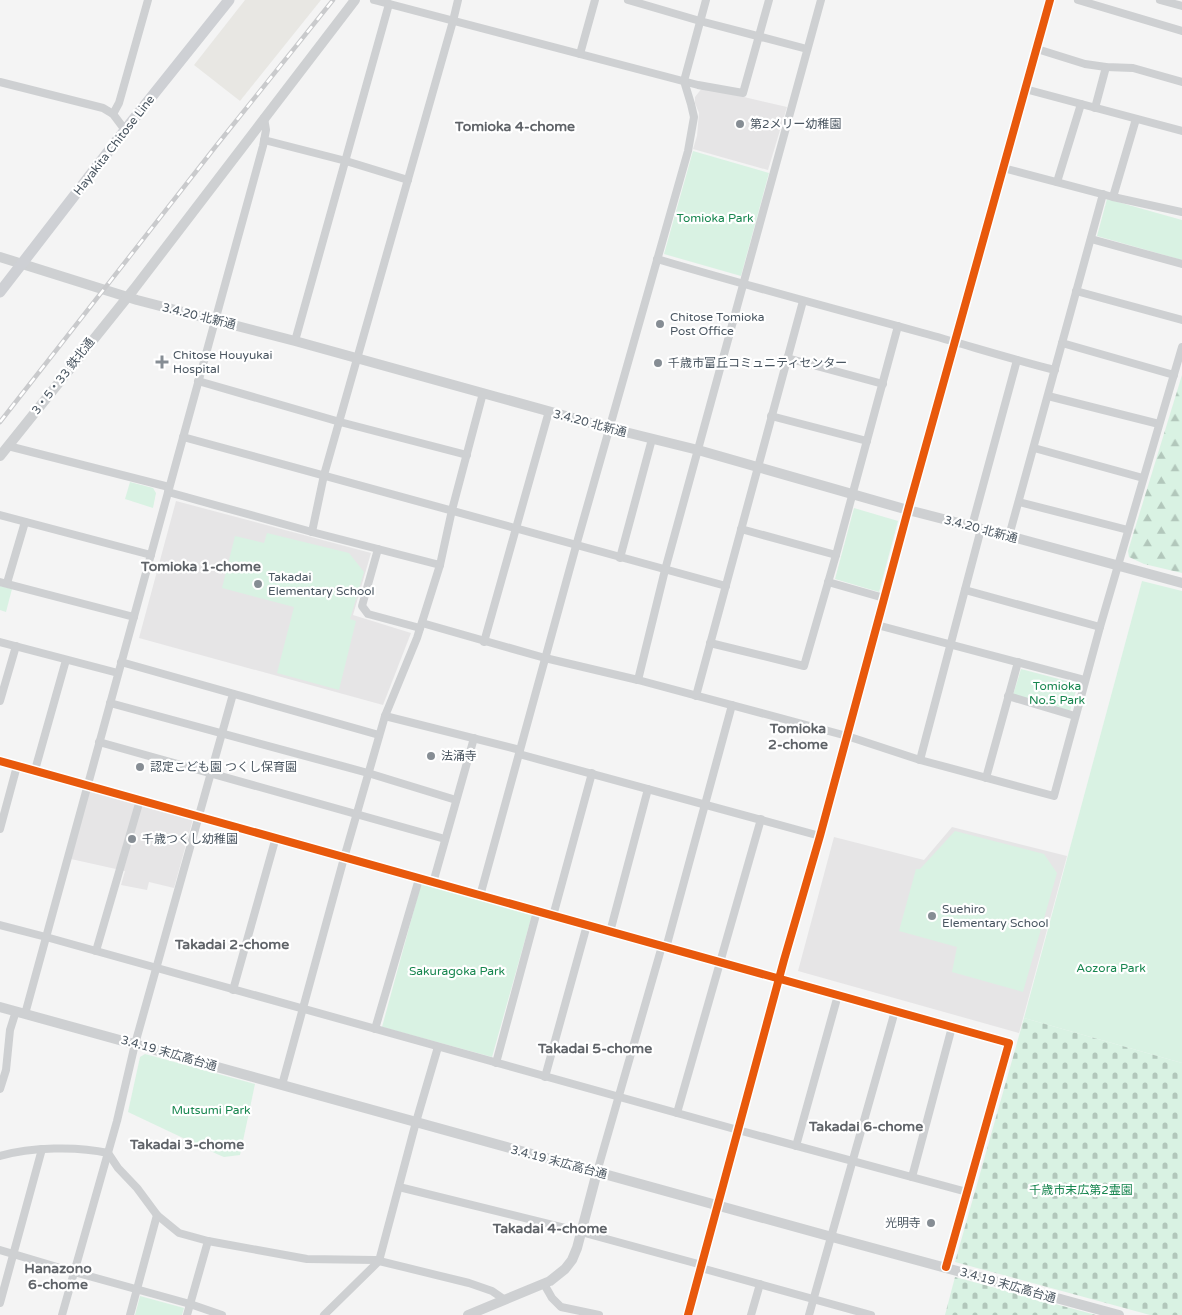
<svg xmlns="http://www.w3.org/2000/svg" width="1182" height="1315" viewBox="0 0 1182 1315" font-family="'Varela Round','Noto Sans JP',sans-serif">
  <defs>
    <pattern id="forest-firs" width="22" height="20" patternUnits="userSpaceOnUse" patternTransform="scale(1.25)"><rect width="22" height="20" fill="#d9f2e3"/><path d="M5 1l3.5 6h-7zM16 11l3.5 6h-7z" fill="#b2c7bb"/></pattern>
    <pattern id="cemetery-stones" width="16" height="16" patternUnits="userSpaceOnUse" patternTransform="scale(1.25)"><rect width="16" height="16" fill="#d9f2e3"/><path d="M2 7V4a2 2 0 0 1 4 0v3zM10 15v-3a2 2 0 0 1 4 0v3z" fill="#b2c7bb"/></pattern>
  </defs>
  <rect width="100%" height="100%" fill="#f4f4f4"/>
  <path fill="#e8e7e3" d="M245,0H321L240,101L194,65Z"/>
  <g fill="#e6e5e6">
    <path d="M702,88L744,97L787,107L768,170L693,149L697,136L699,113L695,103V97Z"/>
    <path d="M176,501L371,553L353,615L411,633L383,705L139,638Z"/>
    <path d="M89,791L193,819L174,888L149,882L147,890L121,885L125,871L71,859Z"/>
    <path d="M952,827L1067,856L1019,1033L798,971L834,837L924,860Z"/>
  </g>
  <g fill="#d9f2e3">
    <path d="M693,151L769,173L741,276L664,254Z"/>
    <path d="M1107,199L1182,220V260L1097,236Z"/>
    <path d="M130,482L153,488L156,493L153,508L125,499Z"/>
    <path d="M854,508L898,521L879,592L835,579Z"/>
    <path d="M267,533L349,553L364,572L350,619L356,621L339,690L277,673L294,607L222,588L235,536L264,543Z"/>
    <path d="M1142,581L1182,591V1063L1024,1018Z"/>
    <path d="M0,586L12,589L6,612L0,610Z"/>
    <path d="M1021,669L1078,684L1070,711L1013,695Z"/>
    <path d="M955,831L1044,854L1057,873L1023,992L952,972L957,947L899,931L916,869H920Z"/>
    <path d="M421,884L532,915L492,1057L382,1027Z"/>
    <path d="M145,1054L255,1084L240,1155L224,1157L219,1155L128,1112L140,1057Z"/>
    <path d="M140,1296L184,1308L182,1315H135Z"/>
  </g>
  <path fill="url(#forest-firs)" d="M1182,375V573L1144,564L1129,557L1128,551Z"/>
  <g fill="url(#cemetery-stones)">
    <path d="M1024,1018L1182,1063V1315H1150L955,1262Z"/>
    <path d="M955,1277L1096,1315H945Z"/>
  </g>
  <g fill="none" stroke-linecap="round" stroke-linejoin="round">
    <g stroke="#ced0d2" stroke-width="8">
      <path d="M374,0L698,85L743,93L769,0"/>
      <path d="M628,0L700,21L807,49"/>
      <path d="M1078,0L1182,31"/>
      <path d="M1160,0L1182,6"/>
      <path d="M1037,49L1085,64L1106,67L1133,68L1182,82"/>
      <path d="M580,54L595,0"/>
      <path d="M0,82L103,108L113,114L125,130"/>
      <path d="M1025,89L1182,131"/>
      <path d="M1095,108L1106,67"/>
      <path d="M113,114L119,103L148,0"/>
      <path d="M264,140L346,161L408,180"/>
      <path d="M1003,168L1113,197L1182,212"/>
      <path d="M1057,182L1081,104"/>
      <path d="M1113,197L1136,119"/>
      <path d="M1091,239L1182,264"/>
      <path d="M657,259C745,285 834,309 923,333C967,345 1011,359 1055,370"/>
      <path d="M1076,291L1182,320"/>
      <path d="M295,341L389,4"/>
      <path d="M1062,343L1174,375"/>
      <path d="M787,358L883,384"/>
      <path d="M198,381L340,422L467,455"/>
      <path d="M1048,396L1159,424"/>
      <path d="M771,416L867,441"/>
      <path d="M183,437C364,486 544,537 726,586"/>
      <path d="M8,446L169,487"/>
      <path d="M1034,448L1143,478"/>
      <path d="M168,492L312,532L440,565"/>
      <path d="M1019,502L1128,530"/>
      <path d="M0,515L151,555"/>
      <path d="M972,526L1017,360"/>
      <path d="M741,529L836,555"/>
      <path d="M312,532L324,475L453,21L458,0"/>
      <path d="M1009,536L1103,194"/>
      <path d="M378,549L362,606L368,614L420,628"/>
      <path d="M620,558L652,439"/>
      <path d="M0,582L134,617"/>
      <path d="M828,582L884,598"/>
      <path d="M7,583L25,522"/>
      <path d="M965,590L1100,627"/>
      <path d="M422,623L545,658L638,680L847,736L920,760L1054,796L1100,627L1182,347"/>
      <path d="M877,625L1085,680"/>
      <path d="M0,642L118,673"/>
      <path d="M484,642L549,411"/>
      <path d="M710,643L804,666L836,555L898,326"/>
      <path d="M121,662L379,735"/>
      <path d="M638,680L665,570L821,0"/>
      <path d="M696,696L803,301"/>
      <path d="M1008,696L1075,716"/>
      <path d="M0,701L16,646"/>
      <path d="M110,703L368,773L456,800"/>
      <path d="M385,716L520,750"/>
      <path d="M99,742L445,839"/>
      <path d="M519,754L820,836"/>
      <path d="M920,760L981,529"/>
      <path d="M0,761L1009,1043L946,1267"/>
      <path d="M35,770L66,660"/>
      <path d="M986,778L1018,662"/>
      <path d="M0,829L17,766"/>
      <path d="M433,883L474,738"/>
      <path d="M480,896L576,546L688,151L694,117L691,104L684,81L706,0"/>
      <path d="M553,916L592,773"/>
      <path d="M0,925L46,937L738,1130L967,1192"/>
      <path d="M610,932L648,789"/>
      <path d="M666,948L732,705"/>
      <path d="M96,951L140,800"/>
      <path d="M233,990L276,837"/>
      <path d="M25,1014L263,146L266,130L264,118"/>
      <path d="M375,1029L419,879"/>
      <path d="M496,1063L537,911"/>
      <path d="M545,1077L587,925"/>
      <path d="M282,1085L344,858L385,716L417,638L440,565L452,510L483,393"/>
      <path d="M0,1089L6,1070L10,1030L16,1011"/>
      <path d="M677,1113L761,819"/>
      <path d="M796,1146L838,995"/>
      <path d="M0,1156C30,1147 78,1146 108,1153L118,1168L137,1188L157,1215L179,1233L208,1241L307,1259L375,1260L469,1283L492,1291L505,1300"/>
      <path d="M597,1172L662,946"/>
      <path d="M912,1177L952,1027"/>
      <path d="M399,1187L581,1232L702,1265"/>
      <path d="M0,1250L74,1272L190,1304L222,1315"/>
      <path d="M701,1268L871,1315"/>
      <path d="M544,1284L552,1298L561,1307L599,1315"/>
      <path d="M0,1303L42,1149"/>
      <path d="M62,1315L117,1121L135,1044L233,694"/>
      <path d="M130,1315L157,1215"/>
      <path d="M187,1315L208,1241"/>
      <path d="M324,1315L379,1261L416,1122L438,1047"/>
      <path d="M751,1315L760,1284"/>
      <path d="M809,1315L895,1011"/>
    </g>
    <g stroke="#ced0d2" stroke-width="10">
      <path d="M0,257L137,300L295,341L609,428L698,450L908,510L1009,536L1182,583"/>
      <path d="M0,456L134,289L355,0"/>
      <path d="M0,1007L832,1237L1119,1315"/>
      <path d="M468,1315L550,1281L565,1269L572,1260L577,1248L597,1172"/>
      <path d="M688,1315L784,960L820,836L908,510L1050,0"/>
    </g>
    <path stroke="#ced0d4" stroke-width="11" d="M0,292L125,130L229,0"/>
    <defs>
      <path id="rail" d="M0,422L216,146L333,0"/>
    </defs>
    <use href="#rail" stroke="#c9cacc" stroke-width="4.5"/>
    <use href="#rail" stroke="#fff" stroke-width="2.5" stroke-dasharray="8" stroke-linecap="butt"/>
    <defs>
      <g id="cycleway">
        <path d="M0,761L1009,1043L946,1267"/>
        <path d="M688,1315L784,960L820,836L908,510L1050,0"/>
      </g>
    </defs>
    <use href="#cycleway" stroke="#fff" stroke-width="11"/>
    <use href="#cycleway" stroke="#e8590c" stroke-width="8"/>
  </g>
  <g fill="#868d94" stroke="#fff" stroke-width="2">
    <circle cx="740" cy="124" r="5"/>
    <circle cx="660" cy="324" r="5"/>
    <path d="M159.5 354.5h5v5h5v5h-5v5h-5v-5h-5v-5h5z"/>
    <circle cx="658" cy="363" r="5"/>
    <circle cx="258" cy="584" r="5"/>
    <circle cx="431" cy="756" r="5"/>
    <circle cx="140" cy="767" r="5"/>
    <circle cx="132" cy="839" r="5"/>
    <circle cx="932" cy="916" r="5"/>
    <circle cx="931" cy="1223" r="5"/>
  </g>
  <g text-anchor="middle" stroke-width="4.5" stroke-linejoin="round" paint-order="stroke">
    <g font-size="12" fill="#4a5661" stroke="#fff" text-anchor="start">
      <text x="750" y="128">第2メリー幼稚園</text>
      <text x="670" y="321">Chitose Tomioka<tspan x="670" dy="14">Post Office</tspan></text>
      <text x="173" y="359">Chitose Houyukai<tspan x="173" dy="14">Hospital</tspan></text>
      <text x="668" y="367">千歳市富丘コミュニティセンター</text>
      <text x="268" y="581">Takadai<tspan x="268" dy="14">Elementary School</tspan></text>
      <text x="441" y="760">法涌寺</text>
      <text x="150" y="771">認定こども園 つくし保育園</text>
      <text x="142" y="843">千歳つくし幼稚園</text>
      <text x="942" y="913">Suehiro<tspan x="942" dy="14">Elementary School</tspan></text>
      <text x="921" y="1227" text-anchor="end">光明寺</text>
    </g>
    <g font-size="12" fill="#4a5661" stroke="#fff">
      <text transform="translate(114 145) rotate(-52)" y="4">Hayakita Chitose Line</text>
      <text transform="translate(199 316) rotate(14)" y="4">3.4.20 北新通</text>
      <text transform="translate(63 376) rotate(-52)" y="4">3・5・33 鉄北通</text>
      <text transform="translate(590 423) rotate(15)" y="4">3.4.20 北新通</text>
      <text transform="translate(981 529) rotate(15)" y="4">3.4.20 北新通</text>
      <text transform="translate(169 1053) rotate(16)" y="4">3.4.19 末広高台通</text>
      <text transform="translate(559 1162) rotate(15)" y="4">3.4.19 末広高台通</text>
      <text transform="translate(1008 1285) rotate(16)" y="4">3.4.19 末広高台通</text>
    </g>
    <g font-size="12" fill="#17864f" stroke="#fff">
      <text x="715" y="222">Tomioka Park</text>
      <text x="1057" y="690">Tomioka<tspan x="1057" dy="14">No.5 Park</tspan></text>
      <text x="1111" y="972">Aozora Park</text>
      <text x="457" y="975">Sakuragoka Park</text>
      <text x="211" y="1114">Mutsumi Park</text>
      <text x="1081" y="1194">千歳市末広第2霊園</text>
    </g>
    <g font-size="14" font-weight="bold" fill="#5f6368" stroke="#fff">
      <text x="515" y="131">Tomioka 4-chome</text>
      <text x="201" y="571">Tomioka 1-chome</text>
      <text x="798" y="733">Tomioka<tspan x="798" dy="16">2-chome</tspan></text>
      <text x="232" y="949">Takadai 2-chome</text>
      <text x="595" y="1053">Takadai 5-chome</text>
      <text x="866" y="1131">Takadai 6-chome</text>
      <text x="187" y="1149">Takadai 3-chome</text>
      <text x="550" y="1233">Takadai 4-chome</text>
      <text x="58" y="1273">Hanazono<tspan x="58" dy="16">6-chome</tspan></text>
    </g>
  </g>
</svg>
